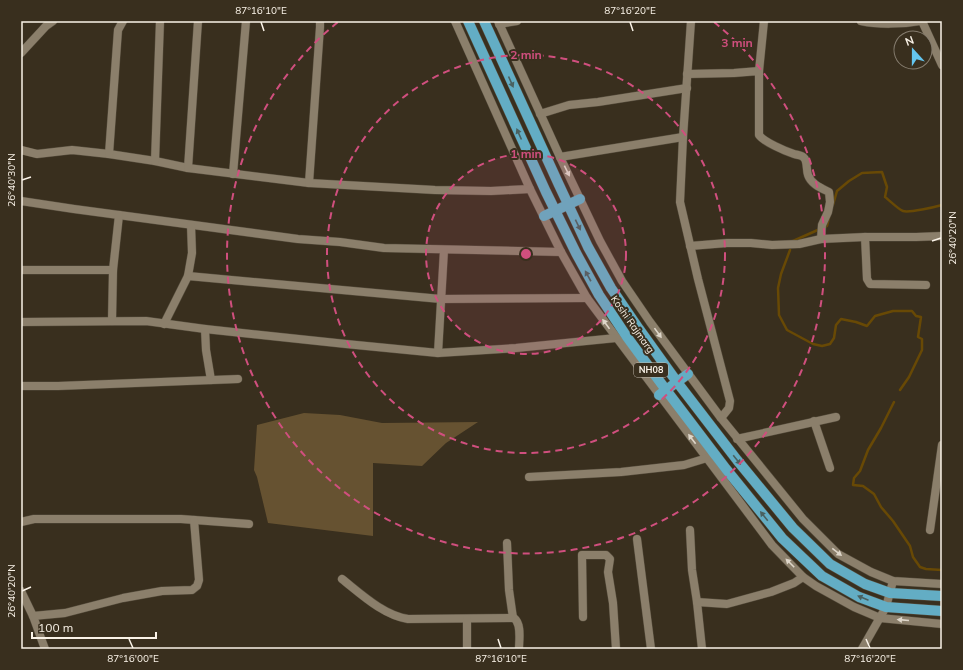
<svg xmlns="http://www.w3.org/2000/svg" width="963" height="670" viewBox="0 0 963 670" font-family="Mulish,sans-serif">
  <rect width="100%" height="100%" fill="#392f1e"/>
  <path fill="#665231" d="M304,413L340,415L382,423L478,422L446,443L422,466L373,463V536L268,523L257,477L254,470L257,425Z"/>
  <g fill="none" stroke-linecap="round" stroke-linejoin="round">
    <g stroke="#684905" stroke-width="2.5">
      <path d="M833,205L837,191L849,181L862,173L882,172L887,187L885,197C889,200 899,210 903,211C909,213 935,207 942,205"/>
      <path d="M824,227L827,226L829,218"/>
      <path d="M793,241L820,229"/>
      <path d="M790,250L781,274L778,288L779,315L787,330L813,344L822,346L830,344L834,338L836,325L841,319L856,322L867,326L875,316L893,311H912L916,316L921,317L918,337L922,339V350L909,377L900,390"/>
      <path d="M894,402L881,428L868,450L860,471L854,478L853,485L863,486L874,494L881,507L893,521L910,546L913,557L920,567L926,569L942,570"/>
    </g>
    <defs>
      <g id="street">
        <path d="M455,21L530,189L561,252L587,298L772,545L803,577L816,586L854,607L880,618L942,624"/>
        <path d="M498,21L560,157L600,241L622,281L650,322L721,418L803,519L838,554L871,572L893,581L942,584"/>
        <path d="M691,21L683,137L680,202L698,279L730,401L729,408L721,418"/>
        <path d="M861,21C879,25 903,24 920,21"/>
        <path d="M922,21L942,65"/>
        <path d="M499,24L517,21"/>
        <path d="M21,53L46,26L53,21"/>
        <path d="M759,71L764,21"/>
        <path d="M687,74L734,73L759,71V135C764,142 785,151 794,154C797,155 801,155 803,157C808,160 806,170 808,175C811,184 821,188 829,192L830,202L828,212L822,225L821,239"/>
        <path d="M540,114L569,105L598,102L687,88"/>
        <path d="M21,150L37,154L72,150L109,154L155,161L188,168L309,183L435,190L491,191L530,189"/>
        <path d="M109,154L118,30L123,21"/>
        <path d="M560,157L683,137"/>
        <path d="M155,161L160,21"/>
        <path d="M188,168L198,21"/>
        <path d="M233,174L246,21"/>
        <path d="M309,183L320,27V21"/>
        <path d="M21,201L74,209L298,239L340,242L384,248L561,252"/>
        <path d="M865,237L867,279L870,284L926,285"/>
        <path d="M690,246L727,243H751L772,245L799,244L821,239L865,237H916L942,236"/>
        <path d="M21,270H113"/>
        <path d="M188,276L441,299L587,298"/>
        <path d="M112,321L113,270L119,215"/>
        <path d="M21,322L146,321L205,329L346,344L438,353L516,348L616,338"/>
        <path d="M164,324L188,276L192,253L191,225"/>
        <path d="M205,329L206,350L211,380"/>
        <path d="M438,353L444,250"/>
        <path d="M21,386H58L238,379"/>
        <path d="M814,421L830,468"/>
        <path d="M737,439L836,417"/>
        <path d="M529,477L621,472L684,465L707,458L710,456"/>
        <path d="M21,522L34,519H181L249,524"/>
        <path d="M690,530L692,570L697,602L702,649"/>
        <path d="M930,530L942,445"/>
        <path d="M637,539L651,649"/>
        <path d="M507,543L509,590L513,618"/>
        <path d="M342,579C361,594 383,615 408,619L514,618C522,624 519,640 519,649"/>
        <path d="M21,591L33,616L45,649"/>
        <path d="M697,602L727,604L771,592L794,583L803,577"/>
        <path d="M33,616L65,613L123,598L162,591L192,590L197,586L199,580L194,520"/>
        <path d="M583,617L582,555H606L610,559L608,572L613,603L616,649"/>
        <path d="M467,619V649"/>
        <path d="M862,649L886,607L893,581"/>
      </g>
      <g id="primary">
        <path d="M468,21L546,192L576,253L599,295L627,337L666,390L726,469L782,538L822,576L859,597L886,607L942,611"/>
        <path d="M484,21L559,185L588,247L611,288L639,329L677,382L737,460L793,528L830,564L865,584L890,593L942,596"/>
        <path d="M544,216L580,199"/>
        <path d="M659,395L688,374"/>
      </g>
    </defs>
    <use href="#street" stroke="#554c3c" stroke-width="9"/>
    <use href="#primary" stroke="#554c3c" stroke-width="11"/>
    <use href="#street" stroke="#8b7f6b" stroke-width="8"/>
    <use href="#primary" stroke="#63adc4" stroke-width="10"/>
  </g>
  <defs><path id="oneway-solid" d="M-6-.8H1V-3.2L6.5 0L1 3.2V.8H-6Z"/></defs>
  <g fill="#4a6160">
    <use href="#oneway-solid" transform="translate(511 82) rotate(66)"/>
    <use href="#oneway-solid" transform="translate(519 134) rotate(-114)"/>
    <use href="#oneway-solid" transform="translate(578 225) rotate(64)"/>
    <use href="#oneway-solid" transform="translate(588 276) rotate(-119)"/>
    <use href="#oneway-solid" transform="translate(737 460) rotate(51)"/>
    <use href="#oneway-solid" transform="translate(764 516) rotate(-129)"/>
    <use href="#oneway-solid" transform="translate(863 598) rotate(-157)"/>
  </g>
  <g fill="#ded6c9">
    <use href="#oneway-solid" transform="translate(567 171) rotate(64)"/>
    <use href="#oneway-solid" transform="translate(606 324) rotate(-126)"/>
    <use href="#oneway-solid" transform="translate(658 333) rotate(54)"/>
    <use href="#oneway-solid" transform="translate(692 439) rotate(-127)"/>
    <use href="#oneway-solid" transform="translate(837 552) rotate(38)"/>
    <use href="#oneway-solid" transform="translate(790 563) rotate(-135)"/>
    <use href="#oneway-solid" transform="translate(903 620) rotate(-175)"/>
  </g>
  <path fill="none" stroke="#faf3e8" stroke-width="1.5" d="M261,22L264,31M630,22L633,31M22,180L31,177M932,241L941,238M22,591L31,587M129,639L133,648M498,639L501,648M866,639L870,648"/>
  <circle cx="526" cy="254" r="100" fill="#d04f7e" fill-opacity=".12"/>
  <g fill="none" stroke="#d04f7e" stroke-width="2" stroke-dasharray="7 5">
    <circle cx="526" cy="254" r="100"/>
    <circle cx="526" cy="254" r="199"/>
    <path d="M714 22A299 299 0 1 1 338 22"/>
  </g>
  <g text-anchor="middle" stroke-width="4" stroke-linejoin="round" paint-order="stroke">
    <rect fill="#392f1e" stroke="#c0b8ab" stroke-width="1" x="634" y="363" width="34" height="14" rx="3"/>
    <g font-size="9" font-weight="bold" fill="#faf3e8">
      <text x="651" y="373">NH08</text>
    </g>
    <g font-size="10" fill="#faf3e8" stroke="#392f1e">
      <text transform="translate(633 324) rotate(55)" y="4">Koshi Rajmarg</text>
    </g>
  </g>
  <circle cx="526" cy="254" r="6" fill="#d04f7e" stroke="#392f1e" stroke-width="2"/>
  <g font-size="12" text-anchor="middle" font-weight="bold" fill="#d04f7e" stroke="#392f1e" stroke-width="4" stroke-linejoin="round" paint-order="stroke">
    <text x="737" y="47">3 min</text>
    <text x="526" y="59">2 min</text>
    <text x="526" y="158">1 min</text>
  </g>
  <rect width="963" height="670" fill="none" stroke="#392f1e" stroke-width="44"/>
  <g transform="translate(913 50) rotate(339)"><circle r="19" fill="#392f1e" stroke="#867d6f"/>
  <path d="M0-3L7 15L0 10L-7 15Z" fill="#64c5ee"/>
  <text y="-6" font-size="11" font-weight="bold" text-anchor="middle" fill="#faf3e8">N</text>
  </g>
  <path d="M32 632v6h124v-6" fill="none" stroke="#faf3e8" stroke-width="2"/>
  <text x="38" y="632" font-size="12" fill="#faf3e8" stroke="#392f1e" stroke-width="3" paint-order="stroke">100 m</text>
  <rect x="22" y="22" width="919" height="626" fill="none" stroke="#faf3e8" stroke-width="1.5"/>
  <g font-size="10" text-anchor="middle" fill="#faf3e8">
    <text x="261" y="14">87°16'10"E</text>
    <text x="630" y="14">87°16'20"E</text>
    <text transform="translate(11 180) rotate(-90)" y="4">26°40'30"N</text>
    <text transform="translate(952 238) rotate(-90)" y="4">26°40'20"N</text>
    <text transform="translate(11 591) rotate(-90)" y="4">26°40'20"N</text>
    <text x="133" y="662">87°16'00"E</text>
    <text x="501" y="662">87°16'10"E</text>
    <text x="870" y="662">87°16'20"E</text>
  </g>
</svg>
